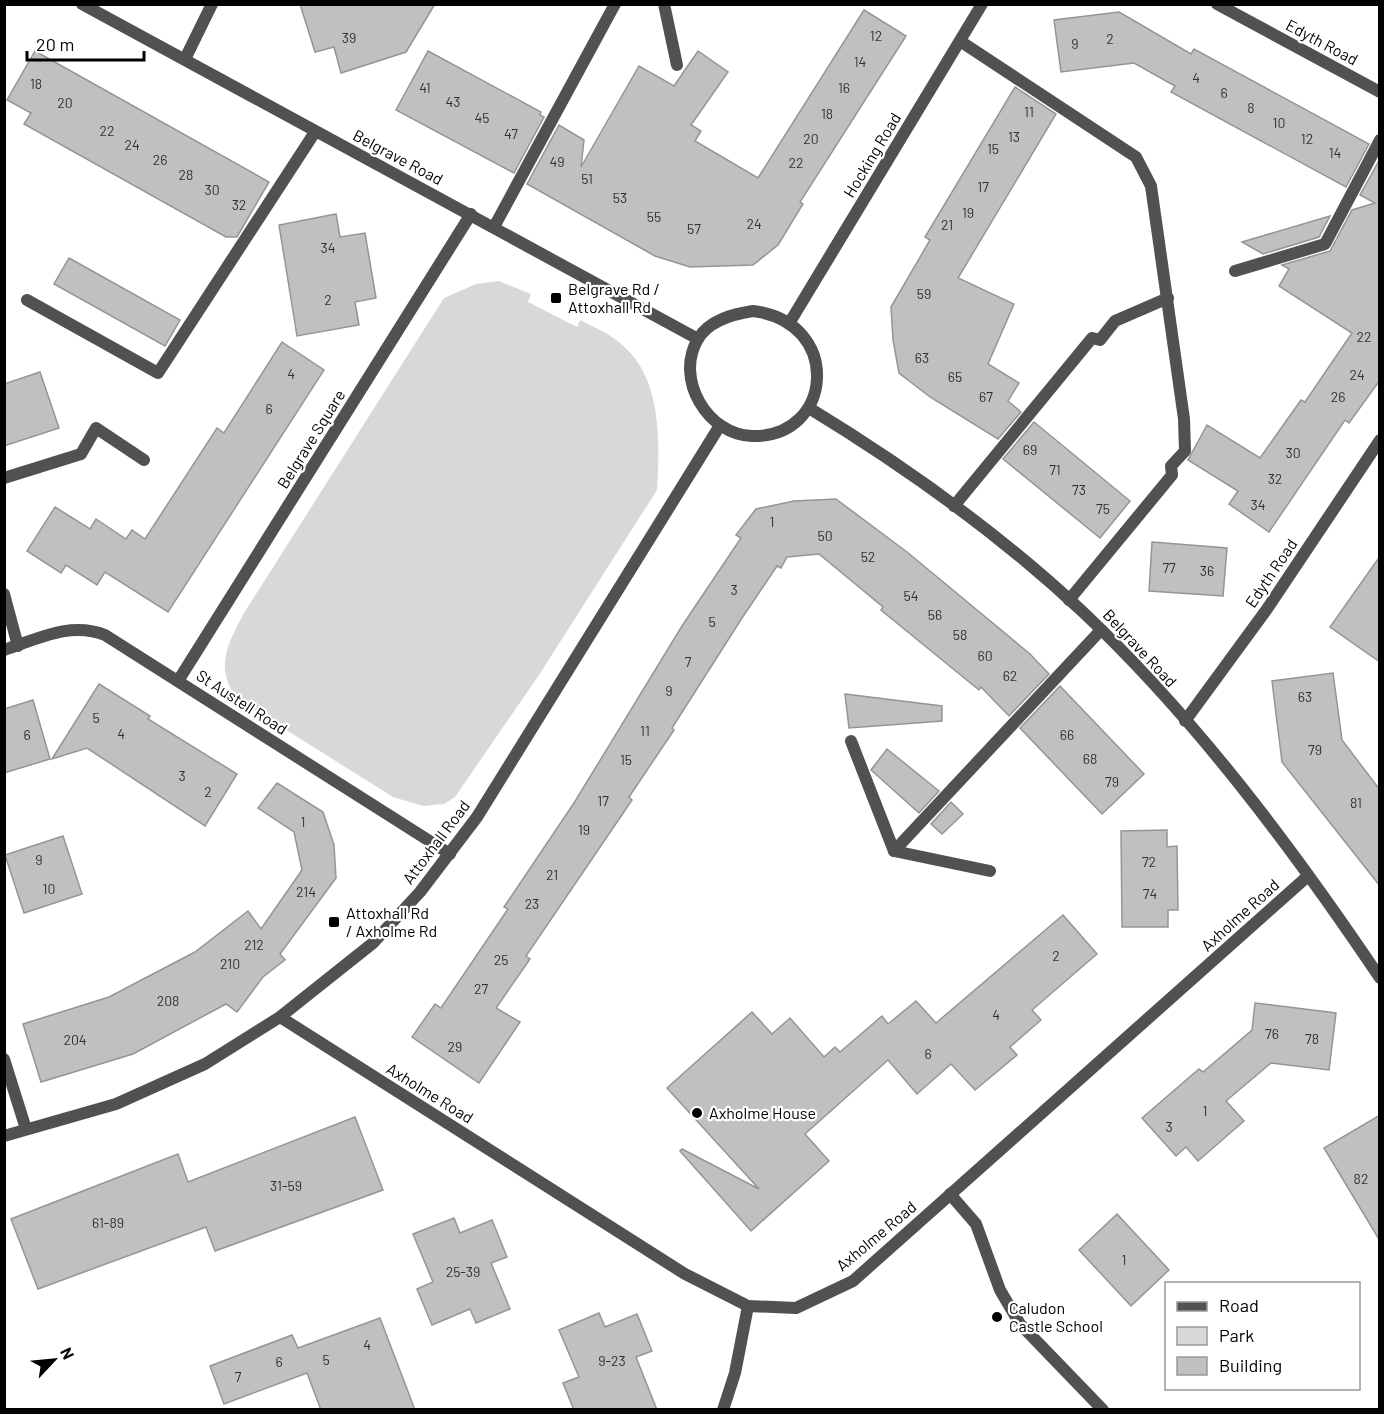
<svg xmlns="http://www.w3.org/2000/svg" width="1384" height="1414" viewBox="0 0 1384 1414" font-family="Barlow,sans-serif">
  <rect width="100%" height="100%" fill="#fff"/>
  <path fill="#d8d8d8" d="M499,281L531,294L528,302L577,327L580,320C593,327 609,333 620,343C662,376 660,442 657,490L539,675L455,797L444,804L423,806L393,797L237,699C214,666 228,644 244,613L444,298L476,284Z"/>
  <g fill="#c0c0c0" stroke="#959595" stroke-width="1.5">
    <path d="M300,4H435L406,52L341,73L334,47L315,52Z"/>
    <path d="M864,10L906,36L800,202L803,204L778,245L753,265L690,267L655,256L527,184L559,125L584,140L581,167L639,66L674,86L698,51L728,72L691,125L701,131L695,141L758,178Z"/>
    <path d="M1119,12L1191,54L1194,49L1369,144L1346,187L1171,92L1175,86L1134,63L1061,72L1054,20Z"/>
    <path d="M35,51L269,182L237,237H226L24,124L31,113L7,100Z"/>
    <path d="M428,51L541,112L540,115L544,117L514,173L396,110Z"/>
    <path d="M1015,87L1056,114L958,278L1014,304L988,364L1019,383L1008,401L1021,412L998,439L930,397L899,373L893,340L891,307L930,240L925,237Z"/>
    <path d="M1380,159V380L1349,423L1345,420L1269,532L1229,504L1238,491L1188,460L1207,425L1260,458L1301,400L1305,402L1352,333L1279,286L1289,269L1282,265L1330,251L1352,210L1375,203L1360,195Z"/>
    <path d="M336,214L340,237L365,233L376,298L355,302L359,325L297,336L279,225Z"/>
    <path d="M1330,216L1319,237L1263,254L1242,242Z"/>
    <path d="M69,258L180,320L165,346L54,284Z"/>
    <path d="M282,342L324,370L168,612L105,572L97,585L66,565L61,573L27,551L55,507L90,529L96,519L126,539L132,530L145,539L217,428L224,433Z"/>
    <path d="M40,372L59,428L4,446V384Z"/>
    <path d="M1034,422L1130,501L1100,538L1003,459Z"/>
    <path d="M836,499L907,552L1030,654L1049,674L1009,716L981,687L979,690L881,610L883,607L819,554L787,557L781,568L777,566L742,618L672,728L674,730L629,797L632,800L526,956L530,959L496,1008L520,1022L479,1083L412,1037L435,1004L441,1008L508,909L504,907L574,803L682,626L741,538L736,535L756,509L794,501Z"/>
    <path d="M1152,542L1227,548L1223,596L1149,591Z"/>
    <path d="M1380,556V662L1330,627Z"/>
    <path d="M1333,673L1342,740L1380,790V886L1282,762L1272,681Z"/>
    <path d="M99,684L150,716L148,719L237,774L205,826L87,748L52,759Z"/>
    <path d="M1060,686L1144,774L1102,814L1020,728Z"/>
    <path d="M845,694L942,706V721L849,728Z"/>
    <path d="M33,700L50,759L4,773V709Z"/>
    <path d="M887,749L939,791L919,813L871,770Z"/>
    <path d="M277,783L323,812L334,845L336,878L280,954L285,960L263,977L237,1012L226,1004L133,1054L41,1082L23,1024L109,997L195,952L248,911L261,929L302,870L294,832L258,808Z"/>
    <path d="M951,802L963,814L942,834L931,824Z"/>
    <path d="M1167,830V847L1177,846L1178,910H1168V927H1122L1121,831Z"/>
    <path d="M63,836L82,894L24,913L5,855Z"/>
    <path d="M1063,915L1097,954L1032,1010L1041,1020L1010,1047L1017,1055L975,1090L951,1064L917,1094L888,1060L805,1134L829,1161L751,1231L680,1151L682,1149L759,1189L667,1088L752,1012L772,1034L790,1018L824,1057L835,1047L840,1052L882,1016L888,1024L916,1001L936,1023Z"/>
    <path d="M1255,1003L1336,1013L1329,1070L1271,1063L1226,1101L1244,1121L1198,1161L1186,1147L1176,1156L1142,1118L1199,1069L1203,1072L1252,1030Z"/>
    <path d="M1380,1115V1241L1324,1148Z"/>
    <path d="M355,1117L383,1190L215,1251L206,1227L38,1289L11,1219L178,1154L188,1182Z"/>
    <path d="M1117,1214L1169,1270L1131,1306L1079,1250Z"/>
    <path d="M454,1218L460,1233L492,1220L507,1257L491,1263L510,1309L476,1323L470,1309L432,1325L417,1289L433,1282L413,1234Z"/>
    <path d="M599,1313L605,1327L637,1314L652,1351L636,1357L657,1410H574L563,1383L579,1377L559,1330Z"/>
    <path d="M380,1318L415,1410H321L307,1373L224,1404L210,1366L292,1335L298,1348Z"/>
  </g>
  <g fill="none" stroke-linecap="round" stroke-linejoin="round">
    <g stroke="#515151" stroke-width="12">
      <path d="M664,4L677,65"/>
      <path d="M960,41L1136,157L1151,186L1184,419L1185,451L1171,466L1172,475L1069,600"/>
      <path d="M494,227L615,4"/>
      <path d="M1235,271L1325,244L1380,140"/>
      <path d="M27,300L158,373L315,132"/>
      <path d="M4,478L81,454L96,428L144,460"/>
      <path d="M954,506L1092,338L1100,340L1115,321L1168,298"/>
      <path d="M4,594L18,646"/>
      <path d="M851,741L894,851"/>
      <path d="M990,871L894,851L1101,630"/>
      <path d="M4,1059L26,1129"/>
      <path d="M950,1194L976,1224L1000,1290L1020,1324L1103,1410"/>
    </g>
    <g stroke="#515151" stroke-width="12">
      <path d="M1217,4L1380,92"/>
      <path d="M185,59L212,4"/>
      <path d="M790,322L982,4"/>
      <path d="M4,650C37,639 71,621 105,635L450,854"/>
      <path d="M178,681L471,214"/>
      <path d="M1185,721L1267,609L1380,440"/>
      <path d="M280,1017L685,1274L748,1306L796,1308L853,1281L1308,876"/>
      <path d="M4,1136L116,1104L205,1064L280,1017L373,943L420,892L477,817L719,427"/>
      <path d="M723,1410L735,1373L748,1306"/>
    </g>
    <g stroke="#515151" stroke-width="12">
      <path d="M82,4L698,339"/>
      <path d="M753,311C843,322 834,438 752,436C708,435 674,379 698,339C709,320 733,314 753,311Z"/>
      <path d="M809,408C906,467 1001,535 1084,613C1197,720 1293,849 1380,978"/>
    </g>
  </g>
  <g fill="#000" stroke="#fff" stroke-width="2">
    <rect x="550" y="292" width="12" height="12" rx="3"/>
    <rect x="328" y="916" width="12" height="12" rx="3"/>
    <circle cx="697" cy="1113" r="6"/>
    <circle cx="997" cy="1317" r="6"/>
  </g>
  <g text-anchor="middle" stroke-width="4.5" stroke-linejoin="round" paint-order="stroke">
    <g font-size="14" fill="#303030">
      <text x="876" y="41">12</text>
      <text x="349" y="43">39</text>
      <text x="1110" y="44">2</text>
      <text x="1075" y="49">9</text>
      <text x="860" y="67">14</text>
      <text x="1196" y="83">4</text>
      <text x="36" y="89">18</text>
      <text x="425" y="93">41</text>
      <text x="844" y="93">16</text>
      <text x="1224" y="98">6</text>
      <text x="453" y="107">43</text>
      <text x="65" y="108">20</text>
      <text x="1251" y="113">8</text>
      <text x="1029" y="117">11</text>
      <text x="827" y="119">18</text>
      <text x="482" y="123">45</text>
      <text x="1279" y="128">10</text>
      <text x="107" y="136">22</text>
      <text x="511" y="139">47</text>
      <text x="1014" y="142">13</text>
      <text x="811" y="144">20</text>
      <text x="1307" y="144">12</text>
      <text x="132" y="150">24</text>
      <text x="993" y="154">15</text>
      <text x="1335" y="158">14</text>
      <text x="160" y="165">26</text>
      <text x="557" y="167">49</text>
      <text x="796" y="168">22</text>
      <text x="186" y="180">28</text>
      <text x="587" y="184">51</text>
      <text x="983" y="192">17</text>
      <text x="212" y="195">30</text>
      <text x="620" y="203">53</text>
      <text x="239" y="210">32</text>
      <text x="968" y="218">19</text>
      <text x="654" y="222">55</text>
      <text x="754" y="229">24</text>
      <text x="947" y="230">21</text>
      <text x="694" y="234">57</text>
      <text x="328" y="253">34</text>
      <text x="924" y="299">59</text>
      <text x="328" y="305">2</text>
      <text x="1364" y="342">22</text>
      <text x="922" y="363">63</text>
      <text x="291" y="379">4</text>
      <text x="1357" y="380">24</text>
      <text x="955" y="382">65</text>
      <text x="986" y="402">67</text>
      <text x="1338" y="402">26</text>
      <text x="269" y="414">6</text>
      <text x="1030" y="455">69</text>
      <text x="1293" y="458">30</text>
      <text x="1055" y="475">71</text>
      <text x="1275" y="484">32</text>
      <text x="1079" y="495">73</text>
      <text x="1258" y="510">34</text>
      <text x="1103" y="514">75</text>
      <text x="772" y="527">1</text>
      <text x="825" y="541">50</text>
      <text x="868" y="562">52</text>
      <text x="1169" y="573">77</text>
      <text x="1207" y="576">36</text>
      <text x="734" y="595">3</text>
      <text x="911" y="601">54</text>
      <text x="935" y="620">56</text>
      <text x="712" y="627">5</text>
      <text x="960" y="640">58</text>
      <text x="985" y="661">60</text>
      <text x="688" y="667">7</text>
      <text x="1010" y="681">62</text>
      <text x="669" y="696">9</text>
      <text x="1305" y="702">63</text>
      <text x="96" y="723">5</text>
      <text x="645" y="736">11</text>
      <text x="121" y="739">4</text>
      <text x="27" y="740">6</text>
      <text x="1067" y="740">66</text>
      <text x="1315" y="755">79</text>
      <text x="1090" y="764">68</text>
      <text x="626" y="765">15</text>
      <text x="182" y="781">3</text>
      <text x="1112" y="787">79</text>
      <text x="208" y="797">2</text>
      <text x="603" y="806">17</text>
      <text x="1356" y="808">81</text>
      <text x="303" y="827">1</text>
      <text x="584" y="835">19</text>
      <text x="39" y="865">9</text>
      <text x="1149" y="867">72</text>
      <text x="552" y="880">21</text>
      <text x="49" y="894">10</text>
      <text x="306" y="897">214</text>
      <text x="1150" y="899">74</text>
      <text x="532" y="909">23</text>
      <text x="254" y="950">212</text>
      <text x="1056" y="961">2</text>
      <text x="501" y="965">25</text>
      <text x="230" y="969">210</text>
      <text x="481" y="994">27</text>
      <text x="168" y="1006">208</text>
      <text x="996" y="1020">4</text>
      <text x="1272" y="1039">76</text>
      <text x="1312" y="1044">78</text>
      <text x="75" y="1045">204</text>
      <text x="455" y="1052">29</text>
      <text x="928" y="1059">6</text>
      <text x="1205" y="1116">1</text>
      <text x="1169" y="1132">3</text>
      <text x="1361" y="1184">82</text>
      <text x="286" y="1191">31-59</text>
      <text x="108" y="1228">61-89</text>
      <text x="1124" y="1265">1</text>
      <text x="463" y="1277">25-39</text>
      <text x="367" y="1350">4</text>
      <text x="326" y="1365">5</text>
      <text x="612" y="1366">9-23</text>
      <text x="279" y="1367">6</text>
      <text x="238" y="1382">7</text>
    </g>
    <g font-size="16" fill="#000" stroke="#fff">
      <text transform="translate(1322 42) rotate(28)" y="6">Edyth Road</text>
      <text transform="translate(872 155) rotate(-59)" y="6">Hocking Road</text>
      <text transform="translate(398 157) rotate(28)" y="6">Belgrave Road</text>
      <text transform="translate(311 439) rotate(-58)" y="6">Belgrave Square</text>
      <text transform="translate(1271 573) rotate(-56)" y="6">Edyth Road</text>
      <text transform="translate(1140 648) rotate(47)" y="6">Belgrave Road</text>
      <text transform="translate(242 702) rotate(33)" y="6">St Austell Road</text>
      <text transform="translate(436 842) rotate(-53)" y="6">Attoxhall Road</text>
      <text transform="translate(1240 915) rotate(-42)" y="6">Axholme Road</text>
      <text transform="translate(430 1093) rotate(32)" y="6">Axholme Road</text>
      <text transform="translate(876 1236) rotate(-40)" y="6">Axholme Road</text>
    </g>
    <g font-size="16" fill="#000" stroke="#fff" text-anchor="start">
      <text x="568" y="295">Belgrave Rd /<tspan x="568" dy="18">Attoxhall Rd</tspan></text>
      <text x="346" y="919">Attoxhall Rd<tspan x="346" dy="18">/ Axholme Rd</tspan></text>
      <text x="709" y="1119">Axholme House</text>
      <text x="1009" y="1314">Caludon<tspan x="1009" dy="18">Castle School</tspan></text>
    </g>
  </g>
  <rect width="1384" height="1414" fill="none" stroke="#000000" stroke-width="12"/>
  <rect x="1165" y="1282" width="195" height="108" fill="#ffffff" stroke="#999999" stroke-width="1.5"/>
  <rect x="1177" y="1302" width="30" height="9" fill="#515151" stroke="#999999" stroke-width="1.5"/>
  <text x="1219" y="1312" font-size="18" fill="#000000">Road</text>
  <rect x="1177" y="1327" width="30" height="18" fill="#d8d8d8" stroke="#999999" stroke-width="1.5"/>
  <text x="1219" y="1342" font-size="18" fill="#000000">Park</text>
  <rect x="1177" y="1357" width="30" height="18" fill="#c0c0c0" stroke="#999999" stroke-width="1.5"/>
  <text x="1219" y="1372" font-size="18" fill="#000000">Building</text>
  <g transform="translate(54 1360) rotate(64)" stroke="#ffffff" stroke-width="4.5" paint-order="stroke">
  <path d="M0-4.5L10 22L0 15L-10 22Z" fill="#000000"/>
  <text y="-9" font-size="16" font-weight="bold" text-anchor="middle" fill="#000000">N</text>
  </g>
  <path d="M27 51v9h117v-9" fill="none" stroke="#000000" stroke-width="3"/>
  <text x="36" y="51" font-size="18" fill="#000000" stroke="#ffffff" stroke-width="4.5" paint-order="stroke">20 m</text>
</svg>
